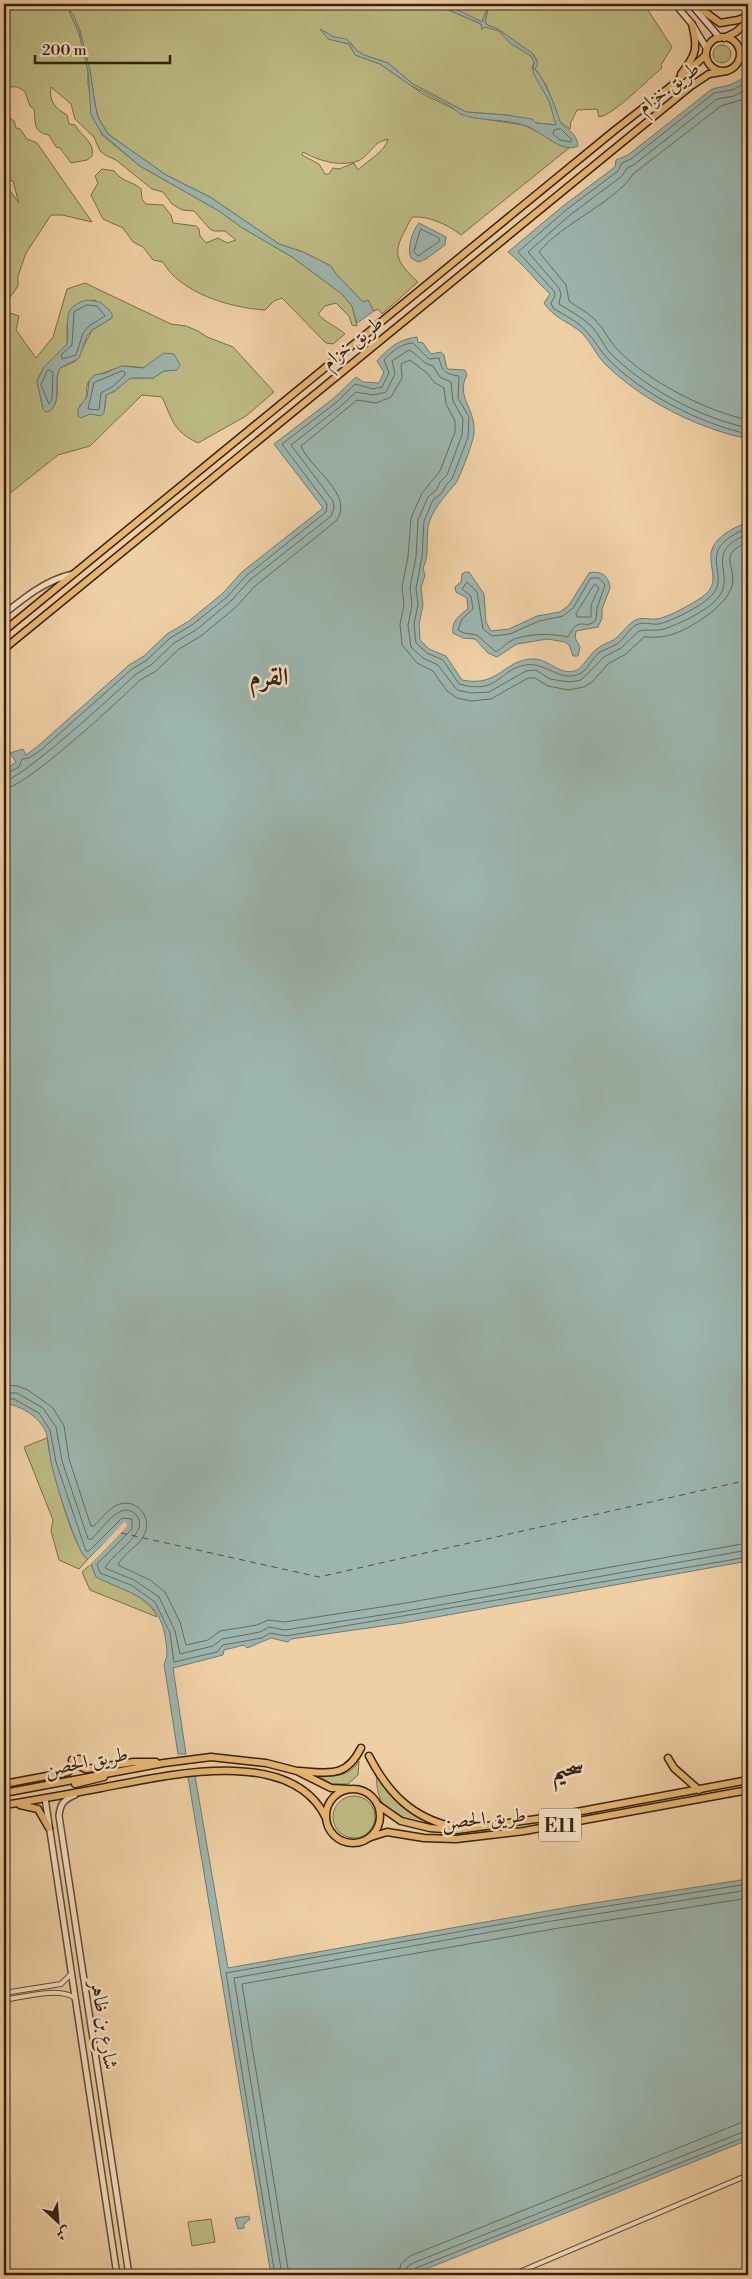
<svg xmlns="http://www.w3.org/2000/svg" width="752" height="2279" viewBox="0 0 752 2279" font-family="'Libre Bodoni',Amiri,serif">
  <rect width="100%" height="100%" fill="#efcfa4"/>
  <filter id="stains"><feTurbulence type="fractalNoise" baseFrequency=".004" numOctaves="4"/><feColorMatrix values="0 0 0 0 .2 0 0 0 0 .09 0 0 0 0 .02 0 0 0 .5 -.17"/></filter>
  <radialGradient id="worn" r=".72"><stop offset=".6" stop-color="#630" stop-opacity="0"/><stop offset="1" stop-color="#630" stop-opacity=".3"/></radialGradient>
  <g fill="#bdba83" stroke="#786e4a" fill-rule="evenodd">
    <path d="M4,4H66L79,33L88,71V85L102,135L140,166L219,211L241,227L292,257L342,294L352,306L357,326L352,325L349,316L336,303L325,306L318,314C326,323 336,326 345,334L333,344L326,343L282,298L274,301L265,310C231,308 180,293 163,262L153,260L143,247L133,242L123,228L103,219L91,195L98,183L95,176L102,169L114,171C125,184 129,179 141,189L142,199L146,204L163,205L171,215L173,223L196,226L199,229L200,236L206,243L218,238L227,243L236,240L225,231H214L210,229L194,211L182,210L172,204L163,192L152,189L116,160L105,155L100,151L94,137L75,119L71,104L51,87C49,102 55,108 67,115L69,124L75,125C81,136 95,142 92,156L87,160L71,163L60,148L56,147L49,135C32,132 36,122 34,109L30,106L25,92C18,86 11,84 4,92Z"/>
    <path d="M67,4H435L481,24L482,29L484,26L499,31L510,43L531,56L534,62L532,68L549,101L557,125L536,123L506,115L466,112L413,84L388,63L364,55L356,50L351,43L326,34L328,39L349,44L355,55L380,64L423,94L470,117L524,125L569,148L461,235C447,224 429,216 412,217C395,249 389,256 418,282L382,314L378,309L374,311L368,300L363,302L336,274L331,266L303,252L279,244L210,197L166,175L108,134L98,117L95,104L90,70L80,31ZM388,139C385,152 368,160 358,170L354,163L339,169L333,168L329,174H325L319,164L302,155L303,152C319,161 340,167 358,161C366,158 371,148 378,143C381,141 386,140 388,139Z"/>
    <path d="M442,4H644L672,47L661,65L662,68C648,79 614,115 599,117L597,109L577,110L571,122L570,129L560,122L547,87L535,68L537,60L533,54L498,29L487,25L485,22L489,5L482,22Z"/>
    <circle cx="722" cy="54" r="9"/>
    <path d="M4,113L14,121L16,128L20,129L27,139L37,143L92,222L62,215H51L26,253L18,276V286L4,306V183L19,203L13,181L4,178Z"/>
    <path d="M85,283L171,324L186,326L198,331L207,337L233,347L274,392L246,416L198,443C173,431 173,421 162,397L142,395L90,446L58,455L4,498V311L19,316L16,330L36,358L53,337L67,289ZM95,300L109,310L112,318L92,330L76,361L60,368C53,382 62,396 52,409H43L37,381L44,367L67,344V325L80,302ZM124,366L177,370L164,371L153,378H130L115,391L106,395L105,407L79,406C92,396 83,392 89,381C92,376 117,368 124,366Z"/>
    <path d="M47,1438C50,1460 72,1549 88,1559L79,1569L59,1560L51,1531L53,1520L24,1447Z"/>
    <path d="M91,1564C98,1590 143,1585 157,1617L90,1590L82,1572Z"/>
    <path d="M359,1761L358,1775L348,1784H332L319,1776C335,1776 350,1777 359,1761Z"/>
    <path d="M377,1776C390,1800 408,1814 433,1824C412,1821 382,1816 378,1791C377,1786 376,1780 377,1776Z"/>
    <circle cx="354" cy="1817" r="21"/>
    <path d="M211,2219L215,2242L192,2246L188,2222Z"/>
  </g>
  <g fill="#9cb5ae" stroke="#727a6f">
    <path d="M66,4L74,16L80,31L90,70L95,104L98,117L108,134L166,175L210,197L279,244L303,252L331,266L336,274L363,302L368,300L374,311L357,323L352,306L342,294L292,257L241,227L219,211L140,166L102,134L91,115L88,71L79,33Z"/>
    <path d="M435,4C447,4 471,16 482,22L489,4L485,22L487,25L498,29L533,54L538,64L535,69C547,84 554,104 560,121C563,130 576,129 578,146C563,154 543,133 529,127C508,118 480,122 460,114L452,107L410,85L380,64L355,55L349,44L328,39L320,29L334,37L347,39L356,50L364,55L388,63L413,84L466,112L506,115L532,119L536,123L556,125L549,101L533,73L534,62L531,56L510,43L499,31L484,27L482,30L481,24Z"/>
    <path d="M748,76V439C697,428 643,401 605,364C596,355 591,342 582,333C570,322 553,318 544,303L550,294C535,280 524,265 508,252L563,206L615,167L616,160L628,155L712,89L730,85Z"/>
    <path d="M419,223L446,237L445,245L426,259L418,262L411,258C407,249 412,231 419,223Z"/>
    <path d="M87,300L100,302L112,313V318L92,330L87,336L79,358L60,368C52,383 63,398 50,411L46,412L43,409L37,381L44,367L67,344C70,322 60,307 87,300Z"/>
    <path d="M417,337L418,342L423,343L431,354L441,352L444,355L447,369L465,370L467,375C455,397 476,408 474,433C474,440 460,477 456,483C446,495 436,505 430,520C424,535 431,554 423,568L425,575L421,588L423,605L419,624L420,640L429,649L446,656L462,680C500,688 504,658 535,659C549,660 562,677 577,670C585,665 590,653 598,648C603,644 609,643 615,639C621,634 627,625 634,621C641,616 648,620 656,619C666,619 698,601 706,594C729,572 682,548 748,522V1561L403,1623L291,1639L288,1642L271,1638L247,1648L244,1645L224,1650L223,1655L173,1668L186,1754H178L164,1664C168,1656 167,1651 166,1642C161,1596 129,1594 96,1577L91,1564L128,1526L125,1522L88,1559L84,1556C74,1542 55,1481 51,1462C49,1453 49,1441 46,1432C39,1417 20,1404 4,1404V771L16,762L10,753L23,749L26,755L38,746L129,665L144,656L167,634L189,621L223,593L242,572L323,508L274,444L334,398L356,377L363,382L379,383L384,372L377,361C389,347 400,339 417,337Z"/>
    <path d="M164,353L174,354L180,365L177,370L164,371L153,378H130L115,391L106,395L104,413L101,416L90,414L81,418L78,416V409L87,397L89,381L94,375L106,373L121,366L143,368Z"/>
    <path d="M466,572H469L484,594L486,622L491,631L509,629L537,616L560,612L569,605L589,573C601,570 609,576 610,588L602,609V618L598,627L576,631L575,638L580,647L578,656H573L569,645L565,642L547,639L517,644L497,657L488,653L475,639L463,638L453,633C451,621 460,615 468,609L467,598L456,592L455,587L461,582L462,574Z"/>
    <path d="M195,1776L228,1968L575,1906L748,1879V2140L411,2275H271L188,1777Z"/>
    <path d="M249,2216L250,2219L244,2224V2228L238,2229L235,2218Z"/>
  </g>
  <path fill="#efcfa4" d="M125,1521L128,1526L89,1566V1562L126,1524L90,1561H87Z"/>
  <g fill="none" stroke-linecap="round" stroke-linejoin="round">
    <g stroke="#686b60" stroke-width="1">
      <path d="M748,82L732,90L714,93L631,159L622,163L618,171L566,210L518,252L554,291L555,296L551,303L553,308C564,315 579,322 587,332C595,340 600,351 608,359C642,394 701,424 748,434"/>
      <path d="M748,89L734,96L717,99L635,164L627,168L622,176L570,215L528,252L559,288L561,294L559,304C570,311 582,317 591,326C600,335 604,348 614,357C651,391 699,417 748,428"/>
      <path d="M748,98L721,106L633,174C617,201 561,224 539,252L566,285L569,301C578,308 590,313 597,322C605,330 609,341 617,349C649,382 704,410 748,420"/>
      <path d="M561,129L572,140L571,142L560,140L553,134L554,130Z"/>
      <path d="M421,229L439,238L440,241L418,256L414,252Z"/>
      <path d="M87,305L97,306L105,316L89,326L83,333L76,355L62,359L61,355L72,345L74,312Z"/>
      <path d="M48,370L53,372L52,399L49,404L41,385Z"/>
      <path d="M122,371L125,372V375L112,387L101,393L99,410L88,409L94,383Z"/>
      <path d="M591,578H599L605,585L597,608L596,620C584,632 580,613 568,637C554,633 521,633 509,642C504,645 501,649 496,652L477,635L464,633L458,630L462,619L473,609L471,596L462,589L467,582L477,592L483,629L492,636L510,634L539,621L563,616L573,608Z"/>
      <path d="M595,584L599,588L591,605V617H577L576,614Z"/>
      <path d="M4,775L19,767L22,759L29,758L41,750L132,669L147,660L170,638L192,625L227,597L246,576L326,512L327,504L282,444L337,402L355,384L373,389L382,387L389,373L384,360C391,352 402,343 413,343L429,359L439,358C442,372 446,374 459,376L458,398L469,417L468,437L452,479L446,485L442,493L433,500L424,521L422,557L416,588L418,605L414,624L416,643L427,653L443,660L459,684C499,695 498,670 525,665C545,661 560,683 579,674C588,670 592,658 600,652C605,649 612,647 617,644C624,639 629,629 636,625C643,621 651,625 659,624C672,621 699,607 709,598C736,575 689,551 748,528"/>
      <path d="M4,781C21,780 117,692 136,674L151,665L174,643L196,630L231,601L250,580L331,516L334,508L333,501L291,445L341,406L356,392L373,395L386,392L395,374L392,361L409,350C418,354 422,364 433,366L440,377L451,382L453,401L463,419L462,435L447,475L440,482L437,489L428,497L418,520L416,557L410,588L412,605L408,625L411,647L423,658L438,665L457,690L471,693L489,692L526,671L536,670L550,679L569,682L581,680L604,657L621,648L639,631C646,629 652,631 659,630C672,628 704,612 714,602C742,576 698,554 748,534"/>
      <path d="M4,789C25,788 120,700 140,680L156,671L179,649L201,636L236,607L255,586L336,521C356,495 309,468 301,446L357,400L376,403L391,397L402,378L401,364L410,360L427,373L435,383L444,388L446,404L455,421V432L440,471L422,493L411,518L408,557L402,587L404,605L400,624L402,645L417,663L433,671L447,691L457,698L471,701L491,699L528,678H535L548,686L568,690L584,687L592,682L608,664L626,654L644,637C653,637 661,638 670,635C689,630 727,606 732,586C737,564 716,555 748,542"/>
      <path d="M4,1385L17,1386L28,1390L53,1408L64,1426L69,1459L91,1526H94C101,1519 108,1509 117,1505C135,1497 152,1516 145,1533C140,1546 123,1553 118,1565L150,1580L165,1592L180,1622L186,1645L208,1640L220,1631L257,1625L268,1620L285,1622L400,1604L748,1543"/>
      <path d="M4,1393H17L43,1408L56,1427L62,1461L88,1539H92C100,1531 114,1510 127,1510C131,1511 134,1512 137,1516C150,1533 111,1554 105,1568L134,1580L159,1597L175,1631L180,1654L213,1646L222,1639L260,1632L269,1627L285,1630L401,1612L748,1550"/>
      <path d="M4,1399H14L39,1413L50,1430L56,1462L86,1551H89L122,1518L132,1519V1529L97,1564L100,1573L131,1585L155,1602L170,1633L174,1662L217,1652L223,1645L262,1638L270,1633L286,1636L748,1557"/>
      <path d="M275,2275L226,1973L576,1911L748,1884"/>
      <path d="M282,2275L234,1978L552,1921L748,1890"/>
      <path d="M289,2275L242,1984L553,1929L748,1898"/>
      <path d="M398,2275L401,2264L410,2256L740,2123L748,2122"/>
      <path d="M406,2275L407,2267L413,2263L748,2130"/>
      <path d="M412,2275L416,2268L748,2136"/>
    </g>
    <path stroke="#534d40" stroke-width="1" stroke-dasharray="6 5" stroke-linecap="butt" d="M121,1533L319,1577L748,1480"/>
    <defs>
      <g id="minor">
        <path d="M4,1993L61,1984L72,1973"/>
        <path d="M4,2000C23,1997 61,1986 76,1999"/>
        <path d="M512,2275L748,2175"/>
      </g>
      <g id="tertiary">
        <path d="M4,614C25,597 46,580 73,574"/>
        <path d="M75,1795C65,1799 60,1803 59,1816L129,2275"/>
        <path d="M45,1798L117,2275"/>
      </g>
      <g id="secondary">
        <path d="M675,4L692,24L707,49"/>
        <path d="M691,4L720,38"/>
      </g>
      <g id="primary">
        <path d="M694,4L720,23L738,20L748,16"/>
        <circle cx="723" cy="54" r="17"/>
        <path d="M724,38L736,32L748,21"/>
        <path d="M740,58L748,46"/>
        <path d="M681,74C697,54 698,48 692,24"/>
        <path d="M4,631L615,130L670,87L706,55"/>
        <path d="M4,649L691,86L709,74L727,71"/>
        <path d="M369,1756C388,1793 412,1818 454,1827"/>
        <path d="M668,1758L674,1768L699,1790"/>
        <path d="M79,1759L81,1767L86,1769L134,1762H156"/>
        <path d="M299,1771C330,1773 346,1778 361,1748"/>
        <path d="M4,1784L68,1772L73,1767L72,1760"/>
        <path d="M75,1784L104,1777"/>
        <circle cx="353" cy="1816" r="27"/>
        <path d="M4,1793L164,1763L211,1757L266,1763L297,1771L331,1788L348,1789"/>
        <path d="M4,1805C36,1800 69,1794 101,1788C164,1776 291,1744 326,1818"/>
        <path d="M20,1805L38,1809L49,1828"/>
        <path d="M378,1805L401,1821L430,1828L457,1830L544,1818L748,1780"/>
        <path d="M371,1837L387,1832L424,1838L456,1839L524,1831L748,1790"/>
      </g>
    </defs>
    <use href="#minor" stroke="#634c36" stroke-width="6"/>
    <use href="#tertiary" stroke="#634c36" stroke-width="8"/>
    <use href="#secondary" stroke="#342111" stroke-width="8"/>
    <use href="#primary" stroke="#342111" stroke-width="9"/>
    <use href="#minor" stroke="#f5e0c4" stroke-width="4"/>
    <use href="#tertiary" stroke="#f5e0c4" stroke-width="5"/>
    <use href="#secondary" stroke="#f5e0c4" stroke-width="5.5"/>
    <use href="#primary" stroke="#e8b872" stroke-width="6"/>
  </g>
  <g text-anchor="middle" stroke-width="5" stroke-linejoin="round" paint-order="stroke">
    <rect fill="#f5e0c4" stroke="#6e5a47" stroke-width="1" x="539" y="1808.5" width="42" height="33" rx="4"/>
    <g font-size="19" font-weight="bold" fill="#342111">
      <text x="560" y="1832">E11</text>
    </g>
    <g font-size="20" fill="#342111" stroke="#f5e0c4">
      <text transform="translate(668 87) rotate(-37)" y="7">طريق خزام</text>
      <text transform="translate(352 342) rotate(-39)" y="7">طريق خزام</text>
      <text transform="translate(86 1761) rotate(-11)" y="7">طريق الحصن</text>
      <text transform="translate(484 1818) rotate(-5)" y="7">طريق الحصن</text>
      <text transform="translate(105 2025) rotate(81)" y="7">شارع بن ظاهر</text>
    </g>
    <g font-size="25" font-weight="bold" fill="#342111" stroke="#f5e0c4">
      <text x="269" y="685">القرم</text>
      <text x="568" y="1776">سحيم</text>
    </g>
  </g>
  <rect width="752" height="2279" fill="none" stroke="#efcfa4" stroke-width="20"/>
  <rect x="5" y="5" width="742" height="2269" fill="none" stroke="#342111" stroke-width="2.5"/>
  <rect x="10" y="10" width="732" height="2259" fill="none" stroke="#342111"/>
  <g transform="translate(58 2222) rotate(154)" stroke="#f5e0c4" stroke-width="4" paint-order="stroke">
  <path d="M0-4L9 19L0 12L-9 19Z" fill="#342111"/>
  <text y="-8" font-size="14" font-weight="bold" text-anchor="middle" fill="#342111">ش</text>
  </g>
  <path d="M35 55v8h135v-8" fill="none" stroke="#342111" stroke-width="2.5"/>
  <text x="42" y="55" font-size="15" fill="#342111" stroke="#f5e0c4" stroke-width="4" paint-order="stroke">200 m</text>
  <rect width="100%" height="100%" filter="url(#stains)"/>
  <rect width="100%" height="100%" fill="url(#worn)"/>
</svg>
